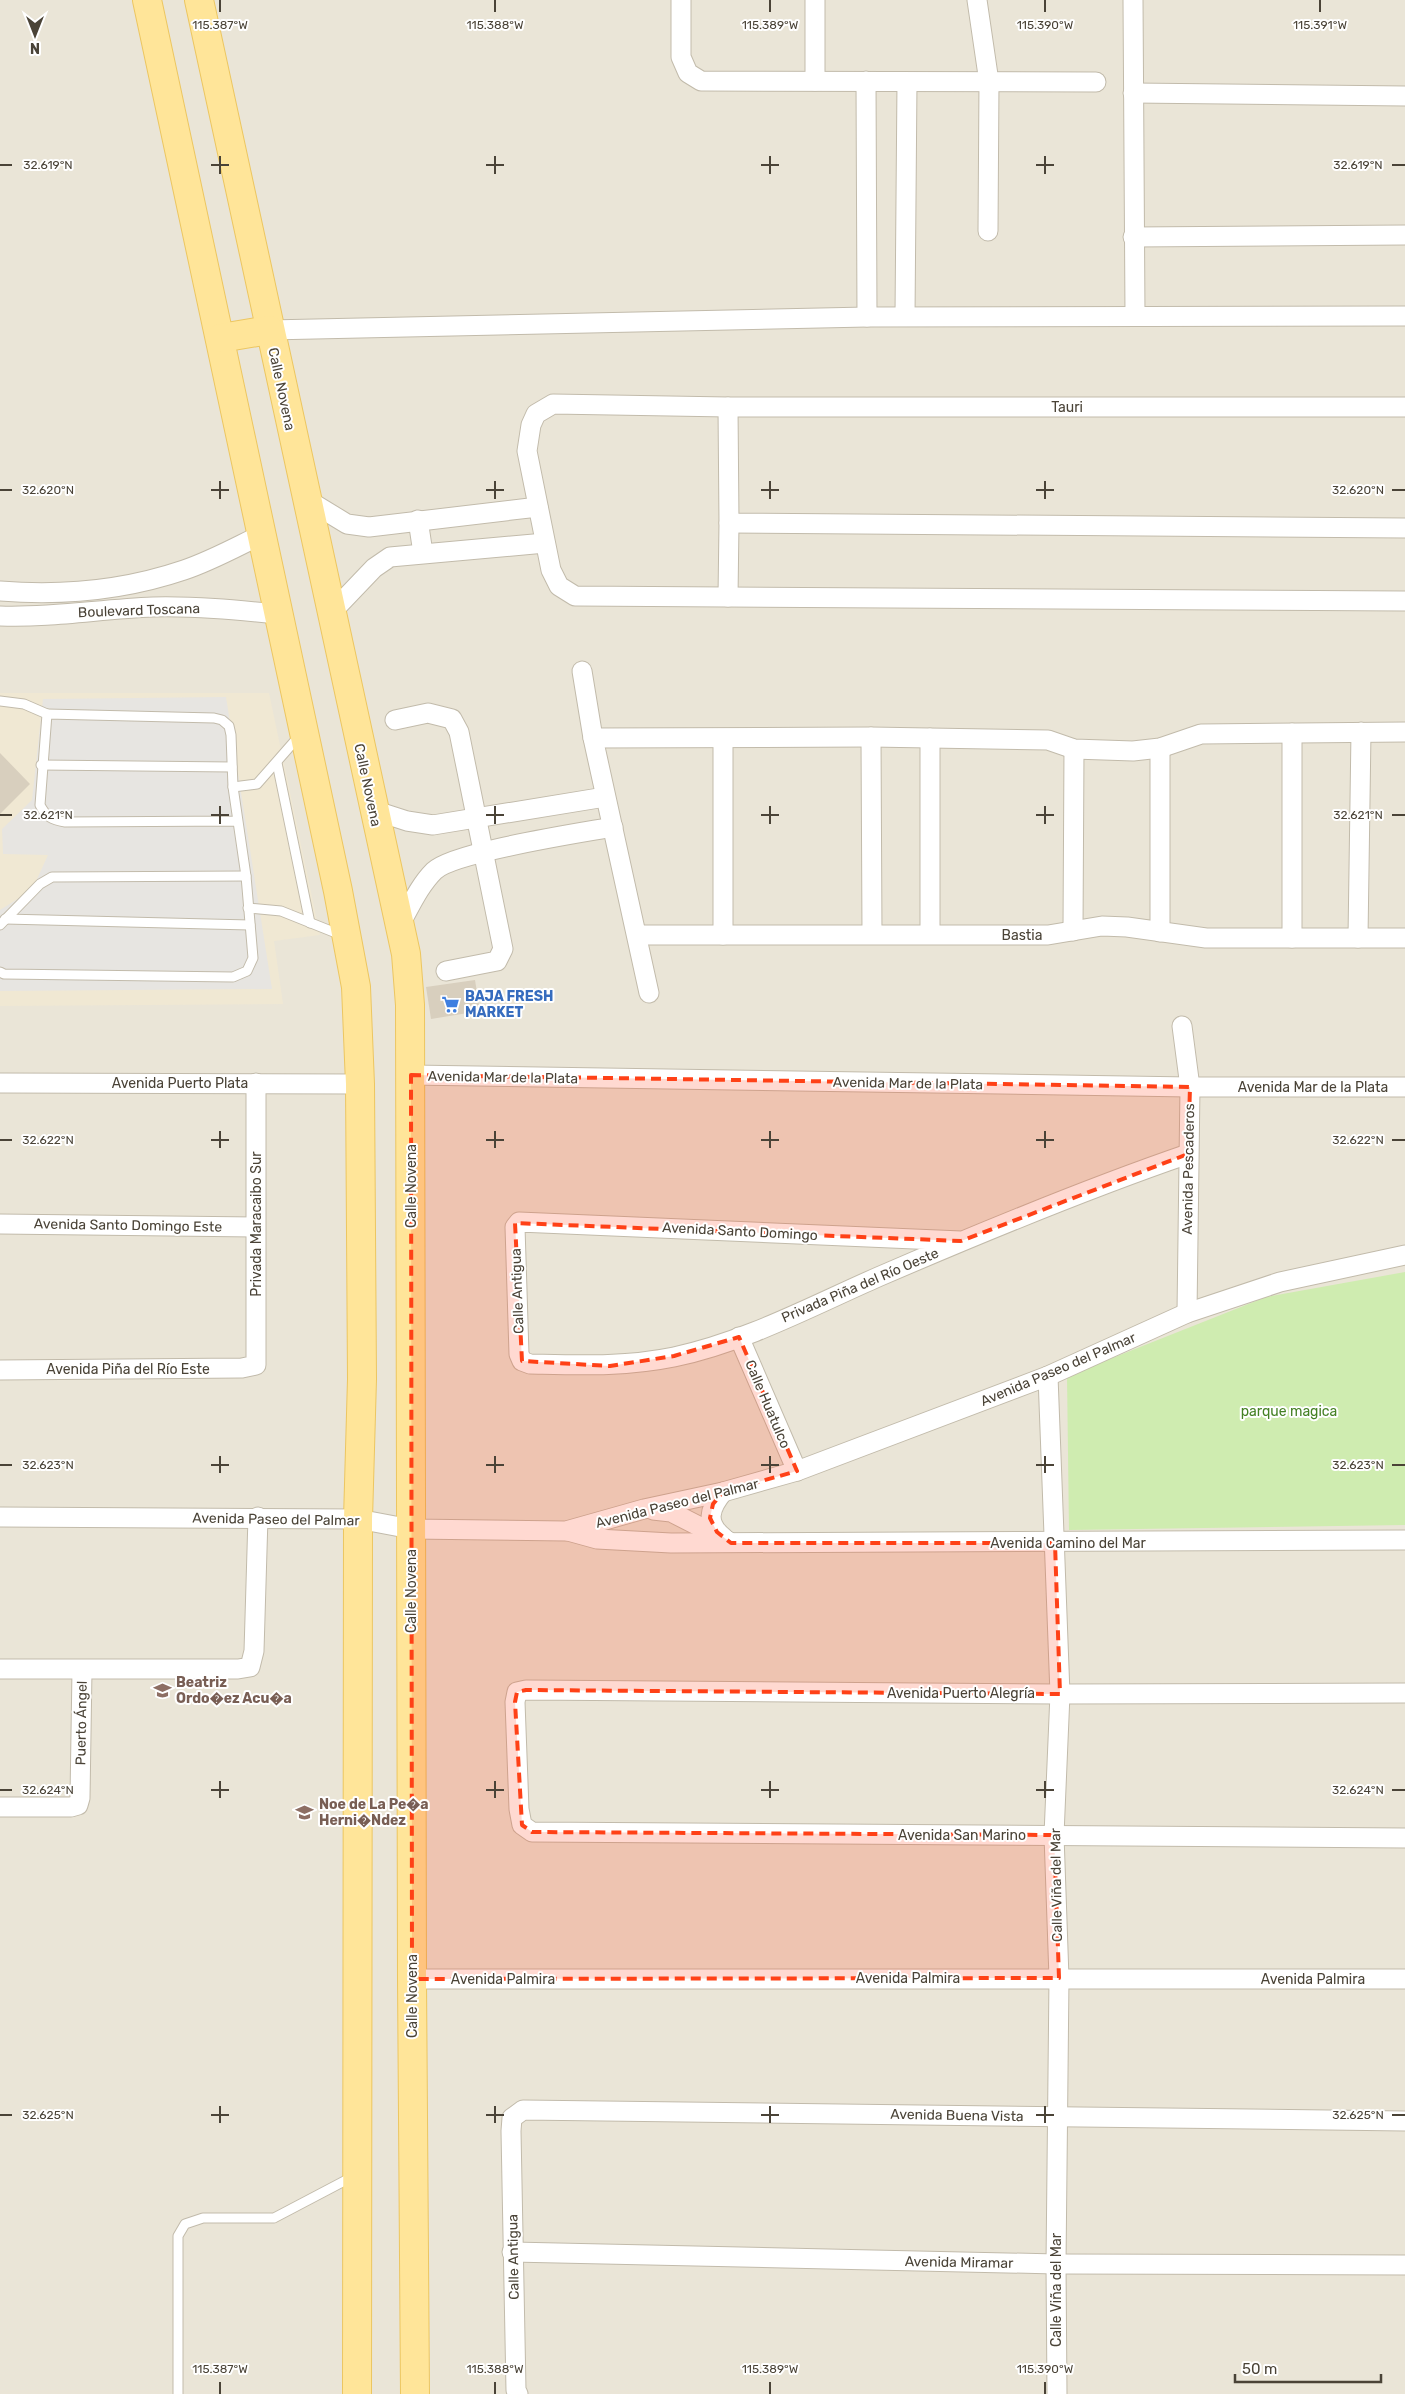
<svg xmlns="http://www.w3.org/2000/svg" width="1405" height="2394" viewBox="0 0 1405 2394" font-family="Rubik,sans-serif">
  <rect width="100%" height="100%" fill="#f6f2e9"/>
  <rect fill="#eae5d7" x="0" y="0" width="1405" height="2394"/>
  <path fill="#f0e8d3" d="M0,693H269L320,935L274,941L283,1004L0,1006Z"/>
  <path fill="#cfecb0" d="M1405,1272V1525L1069,1530L1067,1376L1266,1297Z"/>
  <path fill="#e7e5e1" d="M226,697L272,989L0,991V910L32,890L48,855L3,854L2,829L32,800L43,699Z"/>
  <g fill="#d8cfbe">
    <path d="M0,753L30,784L0,814Z"/>
    <path d="M475,980L480,1011L431,1019L426,987Z"/>
  </g>
  <g fill="none" stroke-linecap="round" stroke-linejoin="round">
    <defs>
      <g id="lane">
        <path d="M0,701L24,704L47,714"/>
        <path d="M277,763L310,923"/>
        <path d="M41,765L232,767"/>
        <path d="M233,787L257,784L300,735"/>
        <path d="M248,908L281,911L341,935"/>
        <path d="M5,919L250,925"/>
        <path d="M0,925L40,884L52,877L246,876"/>
        <path d="M0,972L4,974L233,977L247,971L253,958L246,876L233,787L231,735L229,726L222,720L214,718L47,714L40,805C46,817 52,820 65,822L238,821"/>
        <path d="M178,2394V2236L185,2224L203,2218H274L352,2177"/>
      </g>
      <g id="street">
        <path d="M681,0V57L688,73L701,81L1096,82"/>
        <path d="M977,0L989,82L988,231"/>
        <path d="M1133,0L1135,315"/>
        <path d="M815,81V0"/>
        <path d="M866,81L867,317"/>
        <path d="M1133,93L1405,96"/>
        <path d="M1133,237L1405,235"/>
        <path d="M905,316L907,82"/>
        <path d="M269,330L867,317L1405,316"/>
        <path d="M728,407L729,523L1405,528"/>
        <path d="M1405,407H728L553,404L536,414L531,425L527,451L551,570L559,586L575,596L1405,601"/>
        <path d="M306,499L347,524L369,527L538,507"/>
        <path d="M418,520L423,553"/>
        <path d="M0,591C62,596 125,590 184,570C211,561 236,547 261,535"/>
        <path d="M728,597L729,523"/>
        <path d="M331,613L374,568L390,557L545,543"/>
        <path d="M0,616C51,618 101,609 153,607C195,606 236,610 278,614"/>
        <path d="M582,671L593,738"/>
        <path d="M395,720L428,713L452,719L459,732L503,949L497,961L446,971"/>
        <path d="M871,737L872,934"/>
        <path d="M930,738V934"/>
        <path d="M723,739V935"/>
        <path d="M1160,748V932"/>
        <path d="M373,810L407,821L433,825L605,797"/>
        <path d="M399,926C410,907 419,886 434,871C453,852 580,833 613,827"/>
        <path d="M1073,931L1074,749"/>
        <path d="M638,935H1048L1102,926L1127,927L1206,938H1405"/>
        <path d="M1292,938V733"/>
        <path d="M1358,938L1361,732"/>
        <path d="M649,993L593,738L871,737L1048,740L1074,749L1133,751L1160,748L1201,734L1405,732"/>
        <path d="M1182,1026L1190,1087L1187,1313"/>
        <path d="M411,1075L1190,1087H1405"/>
        <path d="M0,1083L360,1084"/>
        <path d="M0,1224L255,1227"/>
        <path d="M961,1241L519,1222L515,1227L519,1354L522,1361L530,1364C580,1365 625,1367 674,1357C745,1342 812,1306 878,1277C980,1233 1083,1190 1188,1154"/>
        <path d="M739,1337L797,1471"/>
        <path d="M0,1370L242,1368L256,1365V1083"/>
        <path d="M1048,1376L1060,1694L1054,1835L1059,1978L1056,2264L1057,2394"/>
        <path d="M723,1492C709,1509 705,1523 724,1538"/>
        <path d="M653,1510L671,1512L728,1541"/>
        <path d="M0,1517L358,1519L411,1529L566,1531L644,1509L723,1492L797,1471L1048,1376L1187,1313L1280,1282L1405,1255"/>
        <path d="M568,1531L597,1539L671,1543L1405,1540"/>
        <path d="M0,1669H238L250,1667L254,1651L258,1517"/>
        <path d="M1405,1693L1060,1694L526,1690L517,1692L515,1702L519,1809L522,1825L532,1832L1405,1838"/>
        <path d="M0,1807H71L78,1805L80,1798L82,1670"/>
        <path d="M412,1979H1405"/>
        <path d="M512,2252L1056,2264L1405,2265"/>
        <path d="M518,2394L516,2390L511,2131L512,2118L523,2110L1405,2121"/>
      </g>
      <g id="primary">
        <path d="M147,0L338,891L356,987L360,1084L362,1379L358,1519L357,2394"/>
        <path d="M199,0L406,954L410,1005L412,1979L415,2394"/>
        <path d="M221,338L269,330"/>
      </g>
    </defs>
    <use href="#lane" stroke="#c2bbab" stroke-width="11"/>
    <use href="#street" stroke="#c2bbab" stroke-width="21"/>
    <use href="#primary" stroke="#ecc661" stroke-width="30"/>
    <use href="#lane" stroke="#fff" stroke-width="9"/>
    <use href="#street" stroke="#fff" stroke-width="19"/>
    <use href="#primary" stroke="#ffe599" stroke-width="28"/>
  </g>
  <path fill="#ff4117" fill-opacity="0.2" stroke="#ff4117" stroke-width="4" stroke-dasharray="10 6" stroke-linejoin="round" d="M411,1075L1190,1087L1188,1154L961,1241L515,1223L522,1361L610,1366L674,1356L739,1337L797,1471L723,1492L713,1504L710,1518L717,1532L731,1543H1055L1060,1694L526,1690L517,1692L515,1702L522,1825L532,1832L1054,1835L1059,1978L412,1979Z"/>
  <path fill="none" stroke="#4a4337" stroke-width="2" d="M220,0V12M495,0V12M770,0V12M1045,0V12M1320,0V12M220,156V174M495,156V174M770,156V174M1045,156V174M0,165H12M211,165H229M486,165H504M761,165H779M1036,165H1054M1392,165H1405M220,481V499M495,481V499M770,481V499M1045,481V499M0,490H12M211,490H229M486,490H504M761,490H779M1036,490H1054M1392,490H1405M220,806V824M495,806V824M770,806V824M1045,806V824M0,815H12M211,815H229M486,815H504M761,815H779M1036,815H1054M1392,815H1405M220,1131V1148M495,1131V1148M770,1131V1148M1045,1131V1148M0,1140H12M211,1140H229M486,1140H504M761,1140H779M1036,1140H1054M1392,1140H1405M220,1456V1473M495,1456V1473M770,1456V1473M1045,1456V1473M0,1465H12M211,1465H229M486,1465H504M761,1465H779M1036,1465H1054M1392,1465H1405M220,1781V1798M495,1781V1798M770,1781V1798M1045,1781V1798M0,1790H12M211,1790H229M486,1790H504M761,1790H779M1036,1790H1054M1392,1790H1405M220,2106V2123M495,2106V2123M770,2106V2123M1045,2106V2123M0,2115H12M211,2115H229M486,2115H504M761,2115H779M1036,2115H1054M1392,2115H1405M220,2382V2394M495,2382V2394M770,2382V2394M1045,2382V2394"/>
  <defs>
    <symbol id="supermarket-bare" viewBox="-9 -9 18 18"><path d="M-6-5.5h2.5l.6 2H6L4.5 2H-2.5L-4.4-4H-6ZM-1.5 3.2a1.3 1.3 0 1 0 .1 0ZM3 3.2a1.3 1.3 0 1 0 .1 0Z" fill="#3f7fe0" stroke="#fff" stroke-width="2.5" paint-order="stroke"/></symbol>
    <symbol id="school-bare" viewBox="-9 -9 18 18"><path d="M0-5L7-2L0 1L-7-2ZM-4 1L0 2.5L4 1V4Q0 6-4 4Z" fill="#8d6e63" stroke="#fff" stroke-width="2.5" paint-order="stroke"/></symbol>
  </defs>
  <g fill-rule="evenodd">
    <use href="#supermarket-bare" x="438" y="992" width="25" height="25"/>
    <use href="#school-bare" x="150" y="1678" width="25" height="25"/>
    <use href="#school-bare" x="292" y="1800" width="25" height="25"/>
  </g>
  <g text-anchor="middle" stroke-width="4" stroke-linejoin="round" paint-order="stroke">
    <g font-size="14" fill="#4a4337" stroke="#fff">
      <text transform="translate(282 389) rotate(78)" y="5">Calle Novena</text>
      <text x="1067" y="412">Tauri</text>
      <text transform="translate(139 610) rotate(-2)" y="5">Boulevard Toscana</text>
      <text transform="translate(368 785) rotate(78)" y="5">Calle Novena</text>
      <text x="1022" y="940">Bastia</text>
      <text transform="translate(503 1077) rotate(1)" y="5">Avenida Mar de la Plata</text>
      <text x="180" y="1088">Avenida Puerto Plata</text>
      <text transform="translate(908 1083) rotate(1)" y="5">Avenida Mar de la Plata</text>
      <text x="1313" y="1092">Avenida Mar de la Plata</text>
      <text transform="translate(1188 1169) rotate(-89)" y="5">Avenida Pescaderos</text>
      <text transform="translate(411 1186) rotate(-90)" y="5">Calle Novena</text>
      <text transform="translate(256 1224) rotate(-90)" y="5">Privada Maracaibo Sur</text>
      <text transform="translate(128 1225) rotate(1)" y="5">Avenida Santo Domingo Este</text>
      <text transform="translate(740 1231) rotate(3)" y="5">Avenida Santo Domingo</text>
      <text transform="translate(860 1285) rotate(-23)" y="5">Privada Piña del Río Oeste</text>
      <text transform="translate(517 1291) rotate(-92)" y="5">Calle Antigua</text>
      <text x="128" y="1374">Avenida Piña del Río Este</text>
      <text transform="translate(1058 1369) rotate(-23)" y="5">Avenida Paseo del Palmar</text>
      <text transform="translate(768 1404) rotate(67)" y="5">Calle Huatulco</text>
      <text transform="translate(677 1503) rotate(-14)" y="5">Avenida Paseo del Palmar</text>
      <text transform="translate(276 1519) rotate(1)" y="5">Avenida Paseo del Palmar</text>
      <text x="1068" y="1548">Avenida Camino del Mar</text>
      <text transform="translate(411 1591) rotate(-90)" y="5">Calle Novena</text>
      <text x="961" y="1698">Avenida Puerto Alegría</text>
      <text transform="translate(81 1723) rotate(-89)" y="5">Puerto Ángel</text>
      <text x="962" y="1840">Avenida San Marino</text>
      <text transform="translate(1056 1885) rotate(-91)" y="5">Calle Viña del Mar</text>
      <text x="908" y="1983">Avenida Palmira</text>
      <text x="503" y="1984">Avenida Palmira</text>
      <text x="1313" y="1984">Avenida Palmira</text>
      <text transform="translate(412 1996) rotate(-90)" y="5">Calle Novena</text>
      <text transform="translate(957 2115) rotate(1)" y="5">Avenida Buena Vista</text>
      <text transform="translate(513 2257) rotate(-91)" y="5">Calle Antigua</text>
      <text transform="translate(959 2262) rotate(1)" y="5">Avenida Miramar</text>
      <text transform="translate(1056 2290) rotate(-90)" y="5">Calle Viña del Mar</text>
    </g>
    <g font-size="14" font-weight="bold" fill="#366cbe" stroke="#fff" text-anchor="start">
      <text x="465" y="1001">BAJA FRESH<tspan x="465" dy="16">MARKET</tspan></text>
    </g>
    <g font-size="14" fill="#458125" stroke="#fff">
      <text x="1289" y="1416">parque magica</text>
    </g>
    <g font-size="14" font-weight="bold" fill="#785e54" stroke="#fff" text-anchor="start">
      <text x="176" y="1687">Beatriz<tspan x="176" dy="16">Ordo�ez Acu�a</tspan></text>
      <text x="319" y="1809">Noe de La Pe�a<tspan x="319" dy="16">Herni�Ndez</tspan></text>
    </g>
  </g>
  <g font-size="12" text-anchor="middle" fill="#4a4337" stroke="#fff" stroke-width="4" stroke-linejoin="round" paint-order="stroke">
    <text x="220" y="29">115.387°W</text>
    <text x="495" y="29">115.388°W</text>
    <text x="770" y="29">115.389°W</text>
    <text x="1045" y="29">115.390°W</text>
    <text x="1320" y="29">115.391°W</text>
    <text x="1358" y="169">32.619°N</text>
    <text x="48" y="169">32.619°N</text>
    <text x="1358" y="494">32.620°N</text>
    <text x="48" y="494">32.620°N</text>
    <text x="1358" y="819">32.621°N</text>
    <text x="48" y="819">32.621°N</text>
    <text x="1358" y="1144">32.622°N</text>
    <text x="48" y="1144">32.622°N</text>
    <text x="1358" y="1469">32.623°N</text>
    <text x="48" y="1469">32.623°N</text>
    <text x="1358" y="1794">32.624°N</text>
    <text x="48" y="1794">32.624°N</text>
    <text x="48" y="2119">32.625°N</text>
    <text x="1358" y="2119">32.625°N</text>
    <text x="220" y="2373">115.387°W</text>
    <text x="495" y="2373">115.388°W</text>
    <text x="770" y="2373">115.389°W</text>
    <text x="1045" y="2373">115.390°W</text>
  </g>
  <g transform="translate(35 35) rotate(180)" stroke="#ffffff" stroke-width="4" paint-order="stroke">
  <path d="M0-4L9 19L0 12L-9 19Z" fill="#4a4337"/>
  <text y="-8" font-size="14" font-weight="bold" text-anchor="middle" fill="#4a4337">N</text>
  </g>
  <path d="M1235 2374v8h146v-8" fill="none" stroke="#4a4337" stroke-width="2.5"/>
  <text x="1242" y="2374" font-size="15" fill="#4a4337" stroke="#ffffff" stroke-width="4" paint-order="stroke">50 m</text>
</svg>
